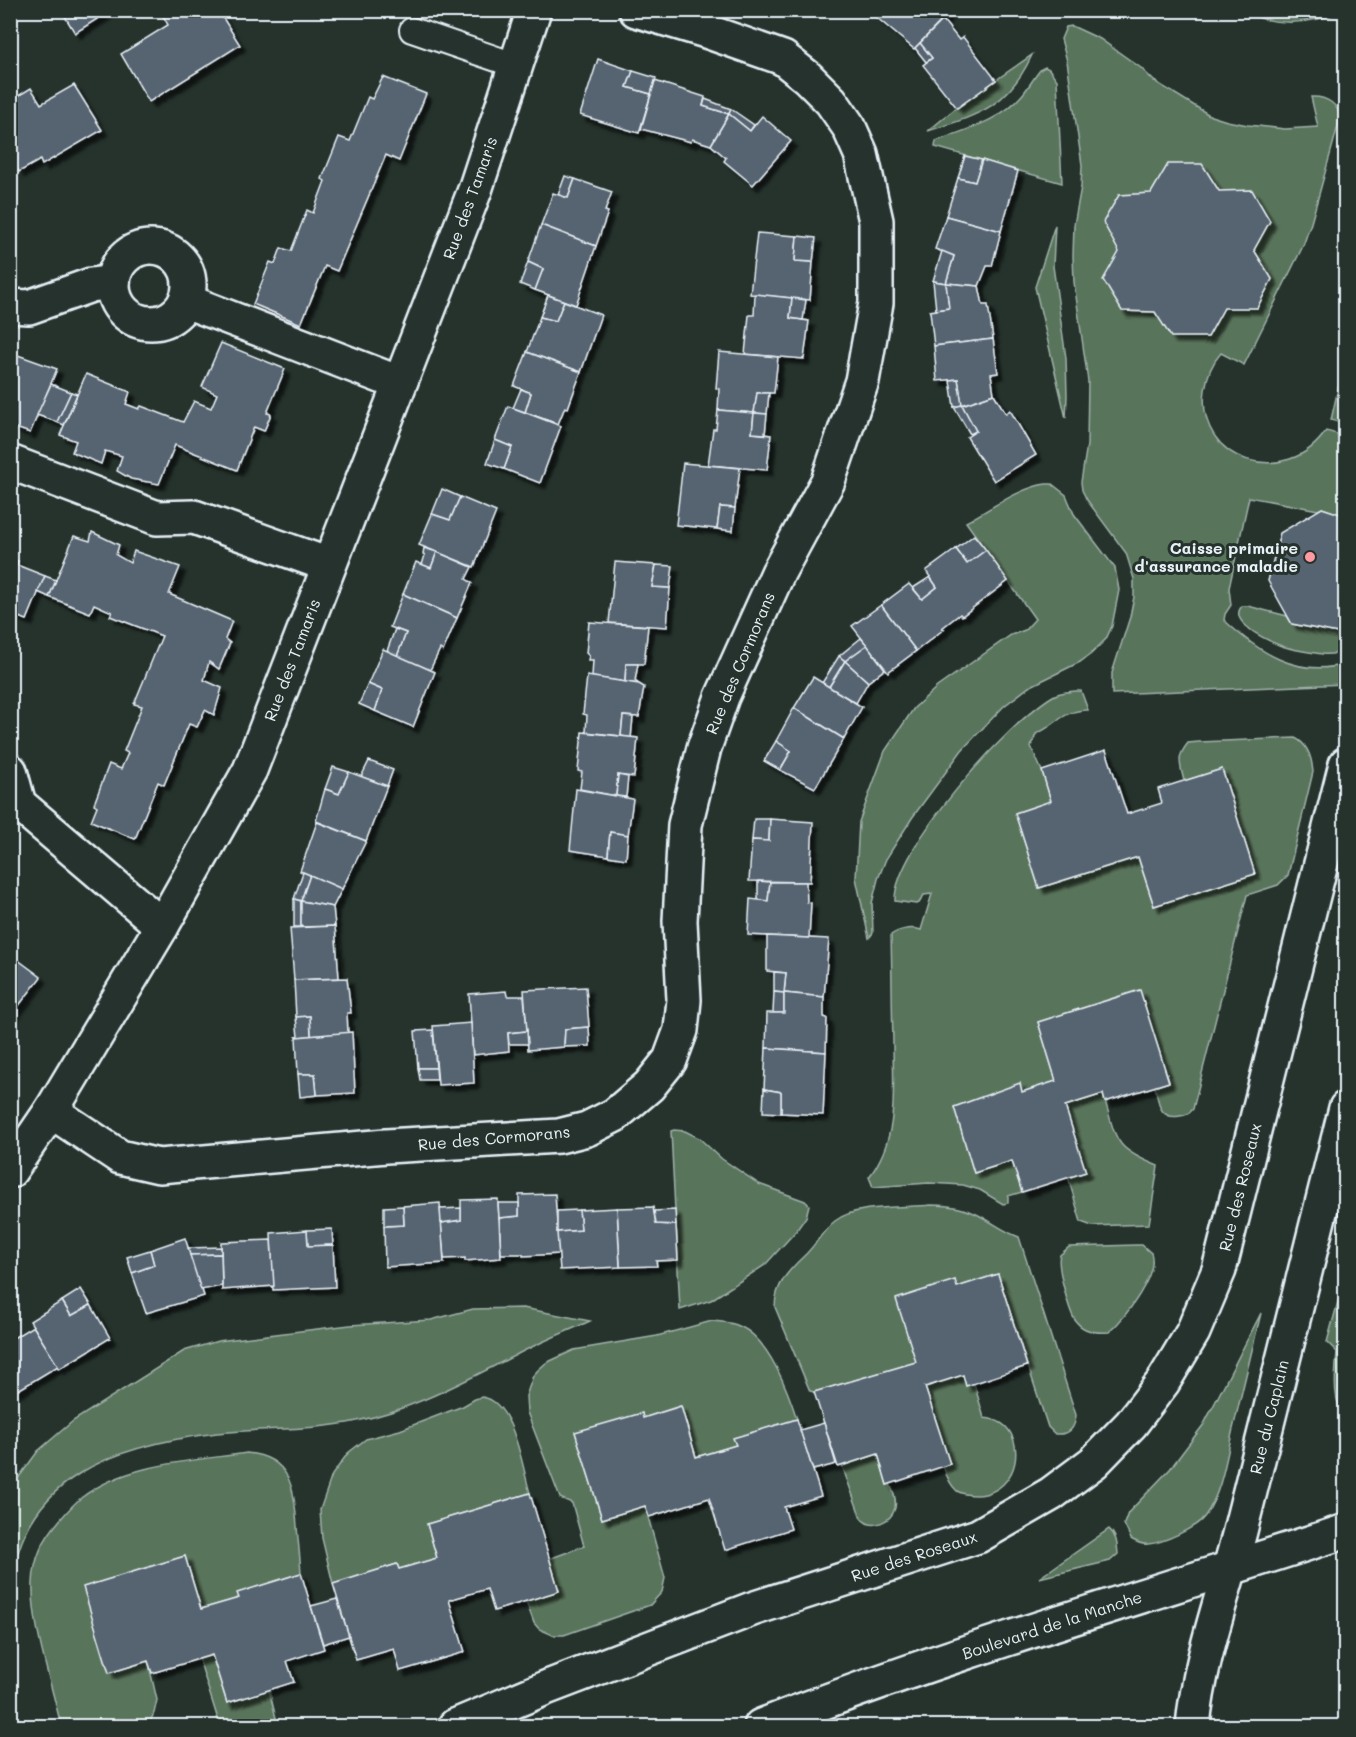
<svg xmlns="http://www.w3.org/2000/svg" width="1356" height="1737" viewBox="0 0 1356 1737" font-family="Mali,sans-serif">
  <defs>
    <filter id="shadow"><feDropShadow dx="5.5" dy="5.5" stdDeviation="1.5" flood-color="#0009"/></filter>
  </defs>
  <rect width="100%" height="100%" fill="#26332d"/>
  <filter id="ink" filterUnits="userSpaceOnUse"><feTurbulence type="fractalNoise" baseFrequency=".0167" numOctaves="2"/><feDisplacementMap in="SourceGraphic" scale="12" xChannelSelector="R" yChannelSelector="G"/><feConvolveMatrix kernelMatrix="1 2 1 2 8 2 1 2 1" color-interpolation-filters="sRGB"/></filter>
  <g filter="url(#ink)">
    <g fill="#59745b" stroke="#a0b2aa" stroke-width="1.5">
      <path d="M1242,11V10L1342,11C1309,25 1275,27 1242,11Z"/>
      <path d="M1072,26L1100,39L1141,68L1154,81L1211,116L1227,121L1248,125L1285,129L1318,127L1311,97C1326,96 1339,104 1340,119L1311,223L1303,246L1244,365L1221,353C1212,363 1207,376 1205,390C1195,463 1287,489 1326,431L1345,436V516L1322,508L1318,510L1249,497L1229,588L1231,605L1225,614L1224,620C1258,652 1297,678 1345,664V684L1112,694V673L1130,617L1134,597V579L1126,553L1087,500L1082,490L1081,482L1087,445L1088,381L1074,282L1073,256L1074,225L1081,187L1082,165L1067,61L1061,39L1066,27Z"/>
      <path d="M1032,55C1008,107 979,115 928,131L957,107Z"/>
      <path d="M1045,67L1049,69L1057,80L1062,183L935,147L936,141C967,129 999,122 1022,95C1029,87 1034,77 1041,69Z"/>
      <path d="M1055,225L1053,266L1066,358L1067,396L1066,418L1035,287Z"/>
      <path d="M1345,358L1346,424H1345L1331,420Z"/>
      <path d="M1046,484H1052L1066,495L1074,514L1115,568L1119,590L1112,626L1106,639L1091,654L1080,662L1029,687L1004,706L962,750L912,818L886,859L878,879L872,903L873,933L869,938L856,878L859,822L885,751L914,708L937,687L1011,635L1025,630L1035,619L966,522C987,511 1023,486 1046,484Z"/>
      <path d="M1242,606H1248L1287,616L1292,624L1343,634L1345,633V652C1337,653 1330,655 1322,654C1308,652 1292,650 1279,645C1267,640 1227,622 1242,606Z"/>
      <path d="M1075,691H1081L1088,710C1062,710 1057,725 1036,734L1031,747L1042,771L1051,801L1015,813L1039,888L1138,857L1154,906L1255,874L1222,769L1184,781C1180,763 1176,758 1188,743L1199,742L1295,738C1308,744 1312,759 1313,772L1288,875L1278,885L1247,895L1193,1109C1189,1114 1186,1115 1180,1116C1159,1120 1159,1103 1155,1087L1169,1082L1139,990L1038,1022L1056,1081L1022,1092L1019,1084L954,1107L974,1173L1012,1161L1022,1192L1008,1196V1203L1003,1204L980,1190L963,1185L929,1183L873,1187L869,1177C900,1137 893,1089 893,1041C892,1006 892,971 891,935C899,929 911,927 921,930L932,894L924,895L919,903L916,904L895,901C893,850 1009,722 1053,696C1060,692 1068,692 1075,691Z"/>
      <path d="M1103,1094C1117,1138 1110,1147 1158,1166L1149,1224L1092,1226L1081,1222L1068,1177L1065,1106Z"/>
      <path d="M674,1130L685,1131L699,1138L722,1159L759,1184L805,1201L809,1205L806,1217L796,1231L765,1265L711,1300L680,1310L671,1131Z"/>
      <path d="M931,1205C948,1205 967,1208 982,1217C995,1224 1005,1232 1019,1237L1076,1415C1075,1429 1069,1435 1055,1434L1048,1427L998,1274L957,1287L955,1281L916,1362L814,1392L810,1391L775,1307C775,1285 789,1270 804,1256C816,1245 822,1231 835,1221C857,1204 904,1208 931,1205Z"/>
      <path d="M1136,1245H1142L1151,1253C1159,1274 1125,1318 1109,1332C1097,1333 1082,1331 1075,1320C1069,1311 1056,1264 1060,1255L1069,1247Z"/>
      <path d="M1345,1276V1420C1332,1399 1335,1376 1337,1352L1327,1342Z"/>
      <path d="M523,1308L590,1321C566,1332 540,1342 516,1355C464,1381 415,1409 357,1421C312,1431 263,1428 217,1433C118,1445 20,1475 11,1591V1488L38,1451L73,1421L184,1351L218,1341L350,1325L431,1320L473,1309Z"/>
      <path d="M1261,1313C1251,1353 1242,1393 1232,1433C1226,1460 1221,1494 1205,1516C1196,1528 1163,1543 1148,1544C1142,1545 1136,1542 1131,1539L1124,1524L1128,1513L1170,1469L1204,1424Z"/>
      <path d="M712,1321C721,1322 731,1322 739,1326C769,1338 788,1391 797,1419L734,1438L736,1445L696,1457L680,1406L643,1418L575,1432L602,1519L645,1506L665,1578L662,1592L650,1605L564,1635H553L539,1629L534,1623L526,1601L559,1591L549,1559L584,1546L572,1503L560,1498L527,1412L526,1396L533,1376L538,1370L546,1363L574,1350L657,1336Z"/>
      <path d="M963,1375L974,1383L984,1418C998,1419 1008,1425 1013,1438C1023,1465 1005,1495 976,1495C970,1495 962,1494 957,1491C950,1485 946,1475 943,1466L950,1464L925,1387Z"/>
      <path d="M482,1397C514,1401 522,1467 530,1493L427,1524L437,1558L399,1569L397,1564L333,1584L322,1538L320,1510L332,1475L348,1453L366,1439L400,1430L463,1406L475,1399Z"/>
      <path d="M247,1453C291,1457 294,1488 297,1526C298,1541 300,1557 301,1573L238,1593L239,1598L201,1609L185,1556L84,1587L148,1661L157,1700L154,1713L150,1722L141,1726H61C52,1685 31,1624 33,1583C34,1557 43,1540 59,1521C66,1513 73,1504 81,1498C126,1463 193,1461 247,1453Z"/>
      <path d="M878,1454L887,1485L890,1484C893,1491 897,1500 895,1508C891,1522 871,1531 861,1518L842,1466Z"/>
      <path d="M1109,1529C1117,1536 1117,1544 1118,1554L1110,1561L1039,1578Z"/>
      <path d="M212,1655L227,1703L269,1690L278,1726H220L199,1659Z"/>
    </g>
    <g fill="#576370" stroke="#e8f1f8" stroke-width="1.5" filter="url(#shadow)">
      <path d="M61,10H103L105,14L75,33Z"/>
      <path d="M160,10H218L240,45L149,102L121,54L168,25Z"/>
      <path d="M882,10H941L947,15L914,49L876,17Z"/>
      <path d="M943,20L959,40L963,37L996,80L957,108L923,65L932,58L920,43Z"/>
      <path d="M920,43L932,58L926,62L915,48Z"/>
      <path d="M598,59L633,71L627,87L651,94L639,133L580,115Z"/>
      <path d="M633,71L656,78L651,94L627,87Z"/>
      <path d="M383,77L426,94L399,161L386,155L337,271L325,266L301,324L253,304L270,262L275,264L281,248L291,251L307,210L313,213L325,181L322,179L339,137L350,141L368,97L372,99Z"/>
      <path d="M655,81L705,97L703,106L729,114L711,145L692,139L691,142L641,129Z"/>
      <path d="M74,85L102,130L42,165L40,160L19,172L10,157V129L18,124L16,119H17L10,108V101L31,88L41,104Z"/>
      <path d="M705,99L731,109L729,114L703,106Z"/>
      <path d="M731,109L754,125L750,131L729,114Z"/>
      <path d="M729,114L750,131L762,116L791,141L753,185L724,161L726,158L711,145Z"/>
      <path d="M965,156L982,160L975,182L958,178Z"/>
      <path d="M982,160L1018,171L1001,231L946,216L958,178L975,182Z"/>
      <path d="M1168,164H1202L1219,191L1252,190L1270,221L1254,250L1272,279L1257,308H1224L1208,337H1171L1155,312L1122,311L1103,280L1119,252L1103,222L1119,195L1151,193Z"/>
      <path d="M565,176L575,179L568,198L558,195Z"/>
      <path d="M575,179L612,192L605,211L608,212L596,246L541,225L553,193L568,198Z"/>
      <path d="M946,216L1001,231L992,266H987L979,286L946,283L954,256L935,249Z"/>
      <path d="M541,225L596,246L576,305L535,290L543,269L528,262Z"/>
      <path d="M757,233L797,236L795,261L813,262L810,300L750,294Z"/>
      <path d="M797,236L816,238L813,262L795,261Z"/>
      <path d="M942,251L954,256L946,283L933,281Z"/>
      <path d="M528,262L543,269L535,290L520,284Z"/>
      <path d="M933,281L946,283L949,308L936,310Z"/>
      <path d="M946,283L979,286L983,305H988L993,339L934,346L930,311L949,308Z"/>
      <path d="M755,294L792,298L790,318L809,321L804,359L745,354L749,315H754Z"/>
      <path d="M548,295L564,301L556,321L540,317Z"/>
      <path d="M792,298L806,300L803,320L790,318Z"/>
      <path d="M564,301L601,315L581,372L527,352L540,317L556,321Z"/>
      <path d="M993,339L998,373L991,374L994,394L962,405L958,379L937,381L934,346Z"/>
      <path d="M221,343L285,369L267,413L271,414L264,431L254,427L237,470L175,445L159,484L131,479L117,471L122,456L105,451L101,464L72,452L76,441L60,435L86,374L130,392L126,404L139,409L141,406L183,422L194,401L211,408L217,394L202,387Z"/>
      <path d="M527,352L581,372L568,408L565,407L558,424L525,412L531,393L514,386Z"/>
      <path d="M719,352L778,357L774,393H757L754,413L718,410L719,389L716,388Z"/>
      <path d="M12,353L57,369L30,433L10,426V356Z"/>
      <path d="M958,379L962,405L954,407L950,380Z"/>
      <path d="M51,384L71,392L57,422L37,415Z"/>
      <path d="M521,389L531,393L525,412L513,408Z"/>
      <path d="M71,392L77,394L64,425L57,422Z"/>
      <path d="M757,393H769L767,414L754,413Z"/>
      <path d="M994,394L1006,414L1010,410L1036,455L994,481L967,437L976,431L962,405Z"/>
      <path d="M962,405L976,431L970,434L954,407Z"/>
      <path d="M508,406L561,426L540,483L504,469L512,447L495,440Z"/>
      <path d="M718,410L754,413L752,433L771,435L767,470L708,465L713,429H716Z"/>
      <path d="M754,413L767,414L765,434L752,433Z"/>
      <path d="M495,440L512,447L504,469L487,463Z"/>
      <path d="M683,463L740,468L735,508L720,507L717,529L676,525Z"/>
      <path d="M442,489L460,497L450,520L432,514Z"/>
      <path d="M460,497L496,512L474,567L419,545L432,514L450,520Z"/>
      <path d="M720,507L735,508L733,531L717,529Z"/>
      <path d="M1322,508L1346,516V633L1343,634L1292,624L1268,581L1280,533Z"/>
      <path d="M92,532L119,545L116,555L130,563L134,551L180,567L169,594L232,621L225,639L230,643L219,669L209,662L204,680L222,688L214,715L205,710L197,727L189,724L164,785L158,782L135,839L91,821L97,806L94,804L109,764L121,769L128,753L124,751L142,706L134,704L162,636L110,616L112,612L94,604L90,613L49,597L74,536L90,541Z"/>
      <path d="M974,535L986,550L967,564L956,549Z"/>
      <path d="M424,548L437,552L431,568L422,565L425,555L423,554Z"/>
      <path d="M956,549L967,564L986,550L1008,581L962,616L960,614L942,628L944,629L916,651L881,605L909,584L922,599L937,587L926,571Z"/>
      <path d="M437,552L472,567L466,579L472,583L457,618L403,594L416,562L431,568Z"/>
      <path d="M10,558L18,561L17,565L45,576L27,620L10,614Z"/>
      <path d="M615,562L656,565L652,587L670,588L667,627L609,623Z"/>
      <path d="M656,565L673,566L670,588L652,587Z"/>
      <path d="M45,576L56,580L49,597L38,592Z"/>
      <path d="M930,577L937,587L922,599L913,588Z"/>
      <path d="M403,594L457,618L443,651L440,649L430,670L397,656L406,633L390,627Z"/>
      <path d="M881,605L916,651L888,672L852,626Z"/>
      <path d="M589,622L648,626L644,664H626L625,682L592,677L593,660H588L589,656L586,653Z"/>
      <path d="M395,629L406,633L397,656L387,651Z"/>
      <path d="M861,638L867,645L845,661L839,656Z"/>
      <path d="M867,645L885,669L868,682L845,661Z"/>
      <path d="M383,649L435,672L413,727L375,711L382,690L368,684Z"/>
      <path d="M839,656L845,661L829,687L822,683Z"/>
      <path d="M845,661L868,682L856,703L829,687Z"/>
      <path d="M626,664H638L635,681L639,684L625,682Z"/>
      <path d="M587,676L639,684L644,687L639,717L623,716L621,736L586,732L587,715L583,714Z"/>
      <path d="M813,677L862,707L844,739L794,708Z"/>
      <path d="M368,684L382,690L375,711L359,704Z"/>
      <path d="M794,708L844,739L815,788L780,770L791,751L776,741Z"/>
      <path d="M623,716L633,717L631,738L621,736Z"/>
      <path d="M582,732L638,738L634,777L618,775L616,796L580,789L582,772L578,771Z"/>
      <path d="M776,741L791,751L780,770L764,761Z"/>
      <path d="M1106,750L1127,814L1162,803L1158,789L1222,769L1255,874L1154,906L1138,857L1039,888L1015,813L1051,801L1042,771Z"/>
      <path d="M369,761L393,770L387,786L361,777Z"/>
      <path d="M333,767L349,772L339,794L325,789Z"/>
      <path d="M349,772L387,786L366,841L316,821L325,789L339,794Z"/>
      <path d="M618,775L628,777L626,797L616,796Z"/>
      <path d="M576,789L633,799L628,835L610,832L608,856L570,850Z"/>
      <path d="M754,819H770L769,841L752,840Z"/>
      <path d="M770,819L813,822L810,882L749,881L752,840L769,841Z"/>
      <path d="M317,822L366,841L342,889L300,871Z"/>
      <path d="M610,832L628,835L626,859L608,856Z"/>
      <path d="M303,872L310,875L301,901L294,899Z"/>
      <path d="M310,875L342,889L333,907L301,901Z"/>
      <path d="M758,881L770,882L768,901L758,900Z"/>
      <path d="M770,882H806L807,902L811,903L809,938L748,935L750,899L768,901Z"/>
      <path d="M294,899L301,901V927H294Z"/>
      <path d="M301,901L333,907L335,926L301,927Z"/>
      <path d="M335,926L339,978L294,980L290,928Z"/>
      <path d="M767,936L829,939L824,997L784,993L786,973L767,971Z"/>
      <path d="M10,954L41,977L10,1017Z"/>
      <path d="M774,972L786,973L784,993L774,992Z"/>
      <path d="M347,978L351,1013H347L348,1033L311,1036L310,1016L296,1017L294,980Z"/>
      <path d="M586,987L589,1027L565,1029L564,1047L528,1050L524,990Z"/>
      <path d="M1140,990L1169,1082L1105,1102L1103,1094L1065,1106L1086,1172L1022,1192L1012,1161L974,1173L954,1107L1020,1083L1022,1092L1056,1081L1038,1022Z"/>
      <path d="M506,991L507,996H524L527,1031L508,1033L509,1051L473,1055L469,994Z"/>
      <path d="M774,992L784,993V1013H773Z"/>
      <path d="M784,993L824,997V1017L827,1018L826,1052L766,1048L767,1013H784Z"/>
      <path d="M310,1016L311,1036L298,1037L296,1017Z"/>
      <path d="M471,1023L474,1083L438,1085L433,1026Z"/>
      <path d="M589,1027L590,1046L564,1047L565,1029Z"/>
      <path d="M433,1030L436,1068H418L415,1031Z"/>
      <path d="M527,1031L528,1044H509L508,1033Z"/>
      <path d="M352,1032L355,1093L317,1095L315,1074H298L296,1037Z"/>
      <path d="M766,1048L826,1052L823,1115L781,1113V1092L764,1089Z"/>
      <path d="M418,1068H436L437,1080H420Z"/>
      <path d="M298,1074H315L317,1095L300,1097Z"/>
      <path d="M764,1089L781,1092V1113L763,1112Z"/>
      <path d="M555,1194L559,1254L523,1256V1254H501L499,1218L519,1216V1195Z"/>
      <path d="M498,1199L501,1258L465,1261V1258L444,1259L441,1223L461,1220V1200Z"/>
      <path d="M440,1203L444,1263L385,1267L384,1226L404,1225L403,1206Z"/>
      <path d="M498,1203H519V1216L499,1218Z"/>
      <path d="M403,1206L404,1225L384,1226V1207Z"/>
      <path d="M653,1207L656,1224L676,1225L678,1260L656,1261L657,1266L620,1267L617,1208Z"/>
      <path d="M461,1208V1220L441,1223L440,1209Z"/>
      <path d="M617,1208L620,1267L560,1270L557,1232L581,1230L579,1210Z"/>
      <path d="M579,1210L581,1230L557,1232V1211Z"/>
      <path d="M675,1210L676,1225L656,1224L654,1211Z"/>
      <path d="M332,1229L333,1245L308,1246L307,1230Z"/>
      <path d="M307,1230L308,1246L333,1245L335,1287L273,1290L271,1233Z"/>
      <path d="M185,1238L204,1296L146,1313L132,1273L154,1265L150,1250Z"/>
      <path d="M271,1240L274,1286L222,1290L221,1242Z"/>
      <path d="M221,1247V1254L190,1255L188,1248Z"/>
      <path d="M150,1250L154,1265L132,1273L127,1257Z"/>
      <path d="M221,1254L222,1286L201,1290L190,1255Z"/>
      <path d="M998,1274L1027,1366L966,1386L963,1375L925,1387L950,1464L887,1485L878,1454L838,1467L814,1392L916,1362L896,1299L955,1280L957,1287Z"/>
      <path d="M81,1289L91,1305L71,1316L62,1301Z"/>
      <path d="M62,1301L71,1316L91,1305L110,1338L59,1369L30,1321Z"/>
      <path d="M33,1326L58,1366L15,1392L10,1384V1340Z"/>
      <path d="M681,1406L696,1457L736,1445L733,1438L797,1419L821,1496L784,1507L791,1529L725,1550L709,1498L649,1517L645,1506L602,1519L575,1432L642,1413L643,1418Z"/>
      <path d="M824,1423L836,1464L813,1470L800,1430Z"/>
      <path d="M530,1493L559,1591L494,1611L487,1589L449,1600L465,1652L400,1671L394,1649L356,1660L333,1584L397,1564L399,1569L437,1558L427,1524Z"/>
      <path d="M185,1556L201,1609L239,1598L237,1593L301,1573L324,1649L287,1661L294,1682L227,1703L212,1655L152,1673L148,1661L109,1673L83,1587Z"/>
      <path d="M337,1599L349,1636L323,1644L311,1606Z"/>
    </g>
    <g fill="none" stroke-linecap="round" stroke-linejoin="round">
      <defs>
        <path id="lane" d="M412,30L517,66"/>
        <g id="street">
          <circle cx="151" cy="285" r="38"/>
          <path d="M186,301L399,383"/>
          <path d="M10,306L29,307L91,285L113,282"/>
          <path d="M10,462L157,518L194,517L329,565"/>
          <path d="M10,771L19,804L162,926"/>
          <path d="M51,1111L120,1157L159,1166L386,1146L559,1136L587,1129L615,1115L649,1086L670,1060L681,1030L684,1000L680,921L685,825L704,748L722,697L778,573L828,481L862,381L876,303V221L861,154L849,127L831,101L807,77L783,58L706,31L636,10"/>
          <path d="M10,1171L51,1111L162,926L250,770L475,190L534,10"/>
          <path d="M455,1726L548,1687L752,1609L978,1536L1051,1494L1094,1462L1131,1424L1163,1382L1193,1332L1219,1270L1346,764"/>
          <path d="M1193,1726C1199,1659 1226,1589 1242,1523C1277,1385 1311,1247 1346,1108"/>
        </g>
        <path id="secondary" d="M761,1726C952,1651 1151,1595 1346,1531"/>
      </defs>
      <use href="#lane" stroke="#e8f1f8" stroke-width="28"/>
      <use href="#street" stroke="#e8f1f8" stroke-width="38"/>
      <use href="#secondary" stroke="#e8f1f8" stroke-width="38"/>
      <use href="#lane" stroke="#26332d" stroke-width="24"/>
      <use href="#street" stroke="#26332d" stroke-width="33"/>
      <use href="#secondary" stroke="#26332d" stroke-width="33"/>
    </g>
  </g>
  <circle fill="#ff9aa2" stroke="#26332d" stroke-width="2" cx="1310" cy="557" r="6"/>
  <g text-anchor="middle" stroke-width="6" stroke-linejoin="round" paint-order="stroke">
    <g font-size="16" fill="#e8f1f8" stroke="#26332d">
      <text transform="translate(470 198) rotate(-70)" y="6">Rue des Tamaris</text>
      <text transform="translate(292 660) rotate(-69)" y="6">Rue des Tamaris</text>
      <text transform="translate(740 663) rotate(-67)" y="6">Rue des Cormorans</text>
      <text transform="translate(494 1138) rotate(-5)" y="6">Rue des Cormorans</text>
      <text transform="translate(1240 1187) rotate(-76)" y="6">Rue des Roseaux</text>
      <text transform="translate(1269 1417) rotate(-76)" y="6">Rue du Caplain</text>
      <text transform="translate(914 1556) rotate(-18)" y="6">Rue des Roseaux</text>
      <text transform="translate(1052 1625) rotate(-18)" y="6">Boulevard de la Manche</text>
    </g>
    <g font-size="16" font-weight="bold" fill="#e8f1f8" stroke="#26332d" text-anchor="end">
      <text x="1298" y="554">Caisse primaire<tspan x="1298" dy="18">d'assurance maladie</tspan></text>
    </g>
  </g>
  <rect width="1356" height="1737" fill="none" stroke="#26332d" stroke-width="36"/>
  <rect x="18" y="18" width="1320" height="1701" fill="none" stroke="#e8f1f8" stroke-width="2" filter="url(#ink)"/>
</svg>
